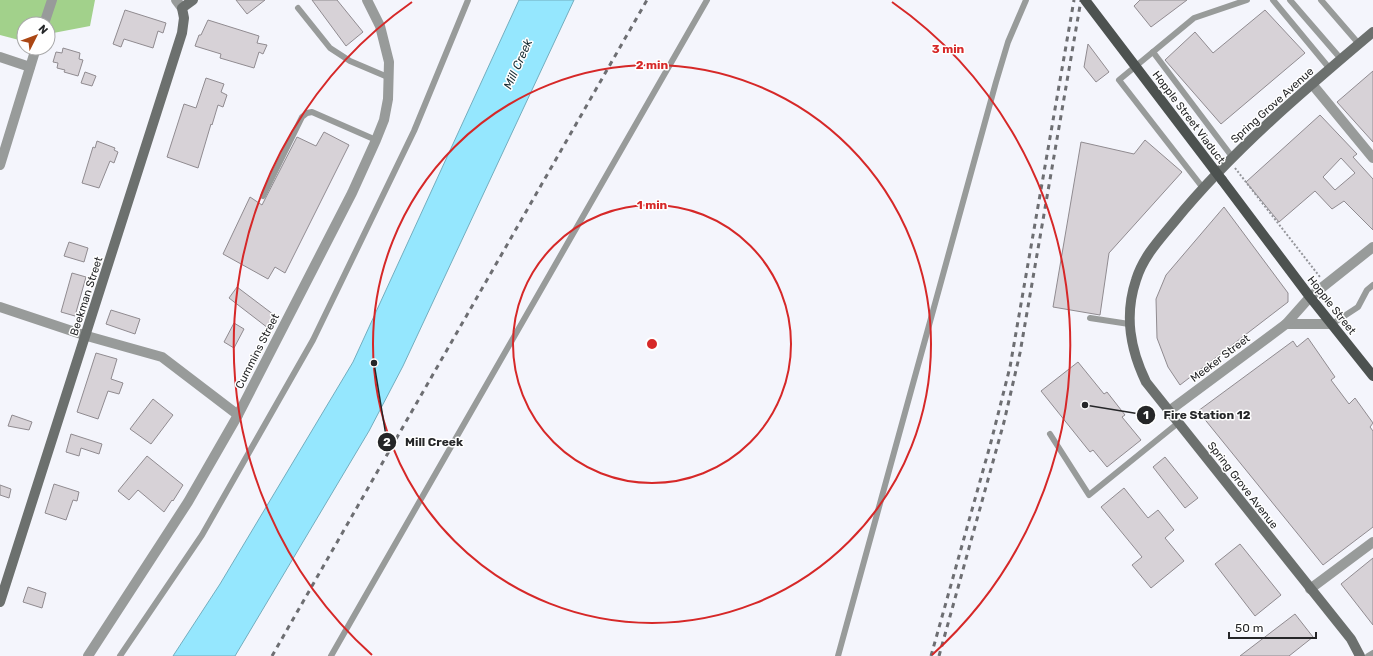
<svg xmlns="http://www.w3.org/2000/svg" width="1373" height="656" viewBox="0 0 1373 656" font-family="Rubik,sans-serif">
  <rect width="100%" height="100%" fill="#f4f5fc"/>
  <path fill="#a2d18b" d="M0,0H95L90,26L48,34V24H24V39L19,40L0,35Z"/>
  <path fill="#95e7fe" stroke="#73adbe" d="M519,0H574L403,366L369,431L235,656H173L220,584L353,362Z"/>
  <g fill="#d7d2d7" stroke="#908b90" fill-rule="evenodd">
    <path d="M236,0H265L247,14Z"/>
    <path d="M312,0H337L363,32L346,46Z"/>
    <path d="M1140,0H1187L1151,27L1134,6Z"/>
    <path d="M125,10L166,23L163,33L158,31L153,48L124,39L121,47L113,44Z"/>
    <path d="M1265,10L1305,53L1221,124L1165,60L1195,32L1213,53Z"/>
    <path d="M208,20L259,36L257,43L267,45L263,54L259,52L254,68L220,58L221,54L195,46L199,35H201Z"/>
    <path d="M1088,44L1109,72L1096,82L1084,67Z"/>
    <path d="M63,48L80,53L79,59L83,60L78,76L64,72L65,70L57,68L58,63L53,62L56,52L62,53Z"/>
    <path d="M1373,71V142L1337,102Z"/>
    <path d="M85,72L96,76L92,86L81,83Z"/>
    <path d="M206,78L224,84L221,92L227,95L223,107L218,105L212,125L211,124L198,168L167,157L184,104L196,108Z"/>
    <path d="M1320,115L1357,154L1353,157L1373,179V230L1344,201L1332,209L1315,191L1279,222L1246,182ZM1341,158L1355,173L1335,190L1323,177Z"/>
    <path d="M324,132L349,145L285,273L275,267L268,279L223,254L250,197L262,205L297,137L316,146Z"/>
    <path d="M1145,140L1182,172L1109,253L1100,315L1053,307L1081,142L1134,154Z"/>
    <path d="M97,141L115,148L114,150L118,152L114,163L110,161L99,188L82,183L93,147L95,148Z"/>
    <path d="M1224,207L1288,293V302L1180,385L1168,367L1157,338L1156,299L1166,275Z"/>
    <path d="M69,242L88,248L84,262L64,256Z"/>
    <path d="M72,273L86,277L75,316L61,312Z"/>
    <path d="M237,287L278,318L268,328L229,298Z"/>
    <path d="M111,310L140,319L135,334L106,324Z"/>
    <path d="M234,323L244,329L234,348L224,342Z"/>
    <path d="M1308,338L1335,377L1331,380L1349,404L1355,398L1373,423L1370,427L1373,431V527L1323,565L1198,411L1293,341L1297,347Z"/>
    <path d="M96,353L117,359L111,379L123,383L119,394L108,391L98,419L77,412Z"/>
    <path d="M1078,362L1104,394L1107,392L1125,415L1122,417L1141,440L1107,467L1093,450L1090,452L1041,391Z"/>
    <path d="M153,399L173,415L151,444L130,429Z"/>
    <path d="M12,415L32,422L29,430L8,426Z"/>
    <path d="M71,434L102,444L99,454L81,448L79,456L66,452Z"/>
    <path d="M147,456L183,485L173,501L172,500L164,512L138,490L129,500L118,491Z"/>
    <path d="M1165,457L1198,498L1185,508L1153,467Z"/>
    <path d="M54,484L79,492L77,501L73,500L66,520L45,513Z"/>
    <path d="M0,485L11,489L9,498L0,495Z"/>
    <path d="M1124,488L1148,518L1158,510L1174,530L1165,538L1184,561L1151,588L1132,565L1142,557L1101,507Z"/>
    <path d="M1240,544L1281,595L1255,616L1215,564Z"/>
    <path d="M1373,558V625L1341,584Z"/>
    <path d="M28,587L46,593L42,608L23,602Z"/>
    <path d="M1295,614L1313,637L1289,656H1240Z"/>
  </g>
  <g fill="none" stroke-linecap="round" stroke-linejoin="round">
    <path stroke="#94959a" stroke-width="2" stroke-dasharray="2 2" stroke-linecap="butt" d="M1235,168L1320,277"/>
    <g stroke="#989b9a" stroke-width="6">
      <path d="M1273,0L1330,69"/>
      <path d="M1290,0L1341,59"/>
      <path d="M1321,0L1359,44"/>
      <path d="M298,8L330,48L350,61L390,78"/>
      <path d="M1153,52L1233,158"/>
      <path d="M1203,188L1119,80L1194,18L1247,0"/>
      <path d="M263,196L302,117L307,113L312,112L376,140"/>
      <path d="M1090,318L1129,324"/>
      <path d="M1332,324L1358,307L1367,290L1373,285"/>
      <path d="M1050,434L1089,495L1178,423"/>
      <path d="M120,656L202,535L313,340L414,131L468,0"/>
      <path d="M331,656L707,0"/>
      <path d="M838,656L996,82L1008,42L1026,0"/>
      <path d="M1368,656L1373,653"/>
    </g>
    <g stroke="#989b9a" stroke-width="10">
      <path d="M44,24L52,0"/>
      <path d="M0,57L30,67"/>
      <path d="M1312,84L1373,158"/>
      <path d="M0,165L36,48"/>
      <path d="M0,307L87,336L162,357L238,415"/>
      <path d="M1286,324H1332"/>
      <path d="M1169,411L1286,324L1310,297L1373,247"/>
      <path d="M1310,589L1373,542"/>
      <path d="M88,656L188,502L238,415L352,193L376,140L384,120L388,99L389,62L380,26L367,0"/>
    </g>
    <path stroke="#989b9a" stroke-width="10" d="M176,0L182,8"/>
    <g stroke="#6c706e" stroke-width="10">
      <path d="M0,602L182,33L184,18L182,8L193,0"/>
      <path d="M1360,656L1351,639L1146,382C1130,349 1124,316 1136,280C1143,257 1159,240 1174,222C1232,151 1303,91 1373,32"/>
    </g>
    <path stroke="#4d5250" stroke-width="10" d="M1222,180L1310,297L1373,376"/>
    <g stroke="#6d6e72" stroke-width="3" stroke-dasharray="5 5" stroke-linecap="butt">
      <path d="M272,656L647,0"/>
      <path d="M931,656L991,442L1010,367L1074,0"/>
      <path d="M939,656L1004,422L1020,353L1081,0"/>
    </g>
    <path stroke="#4d5250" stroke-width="10" d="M1085,0L1222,180"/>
  </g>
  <g fill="none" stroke="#d62828" stroke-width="2">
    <circle cx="652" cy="344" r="139"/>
    <circle cx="652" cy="344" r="279"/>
    <path d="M372 655A418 418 0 0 1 412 2M892 2A418 418 0 0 1 932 655"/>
  </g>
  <g text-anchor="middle" stroke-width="3" stroke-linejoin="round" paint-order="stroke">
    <g font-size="11" fill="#252628" stroke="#fff">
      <text transform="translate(1272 105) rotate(-42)" y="4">Spring Grove Avenue</text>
      <text transform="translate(1189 117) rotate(53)" y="4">Hopple Street Viaduct</text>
      <text transform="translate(86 296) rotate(-72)" y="4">Beekman Street</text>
      <text transform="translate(1332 305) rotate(52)" y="4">Hopple Street</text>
      <text transform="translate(257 351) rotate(-63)" y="4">Cummins Street</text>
      <text transform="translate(1220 358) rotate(-37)" y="4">Meeker Street</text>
      <text transform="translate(1243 485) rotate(52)" y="4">Spring Grove Avenue</text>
    </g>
    <g font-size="12" font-style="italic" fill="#1a2e34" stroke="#fff">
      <text transform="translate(518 64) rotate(-66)" y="4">Mill Creek</text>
    </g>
  </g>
  <circle cx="652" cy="344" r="6" fill="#d62828" stroke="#fff" stroke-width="2"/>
  <g font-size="12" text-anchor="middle" font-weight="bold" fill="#d62828" stroke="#fff" stroke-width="3" stroke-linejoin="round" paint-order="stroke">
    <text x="948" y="53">3 min</text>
    <text x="652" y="69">2 min</text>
    <text x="652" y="209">1 min</text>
  </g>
  <path fill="none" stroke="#252628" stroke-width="1.5" d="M1085 405L1146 415M374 363L387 442"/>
  <g fill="#252628" stroke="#fff" stroke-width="1.5">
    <circle cx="1085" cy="405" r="4"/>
    <circle cx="374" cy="363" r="4"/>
    <circle cx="1146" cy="415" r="10"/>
    <circle cx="387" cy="442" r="10"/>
  </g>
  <g font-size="12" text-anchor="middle" font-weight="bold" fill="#fff">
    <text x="1146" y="419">1</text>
    <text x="387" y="446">2</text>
  </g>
  <g font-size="12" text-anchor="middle" font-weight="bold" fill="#252628" stroke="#fff" stroke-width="3" stroke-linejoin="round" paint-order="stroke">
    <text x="1207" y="419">Fire Station 12</text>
    <text x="434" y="446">Mill Creek</text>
  </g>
  <g transform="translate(36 36) rotate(48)"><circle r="19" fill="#ffffff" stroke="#a8a8a9"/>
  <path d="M0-3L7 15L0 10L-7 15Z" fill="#ab4714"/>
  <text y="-6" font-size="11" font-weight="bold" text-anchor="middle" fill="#252628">N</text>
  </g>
  <path d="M1229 632v6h87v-6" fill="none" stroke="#252628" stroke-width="2"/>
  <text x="1235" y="632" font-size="12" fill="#252628" stroke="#ffffff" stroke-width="3" paint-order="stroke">50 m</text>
</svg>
